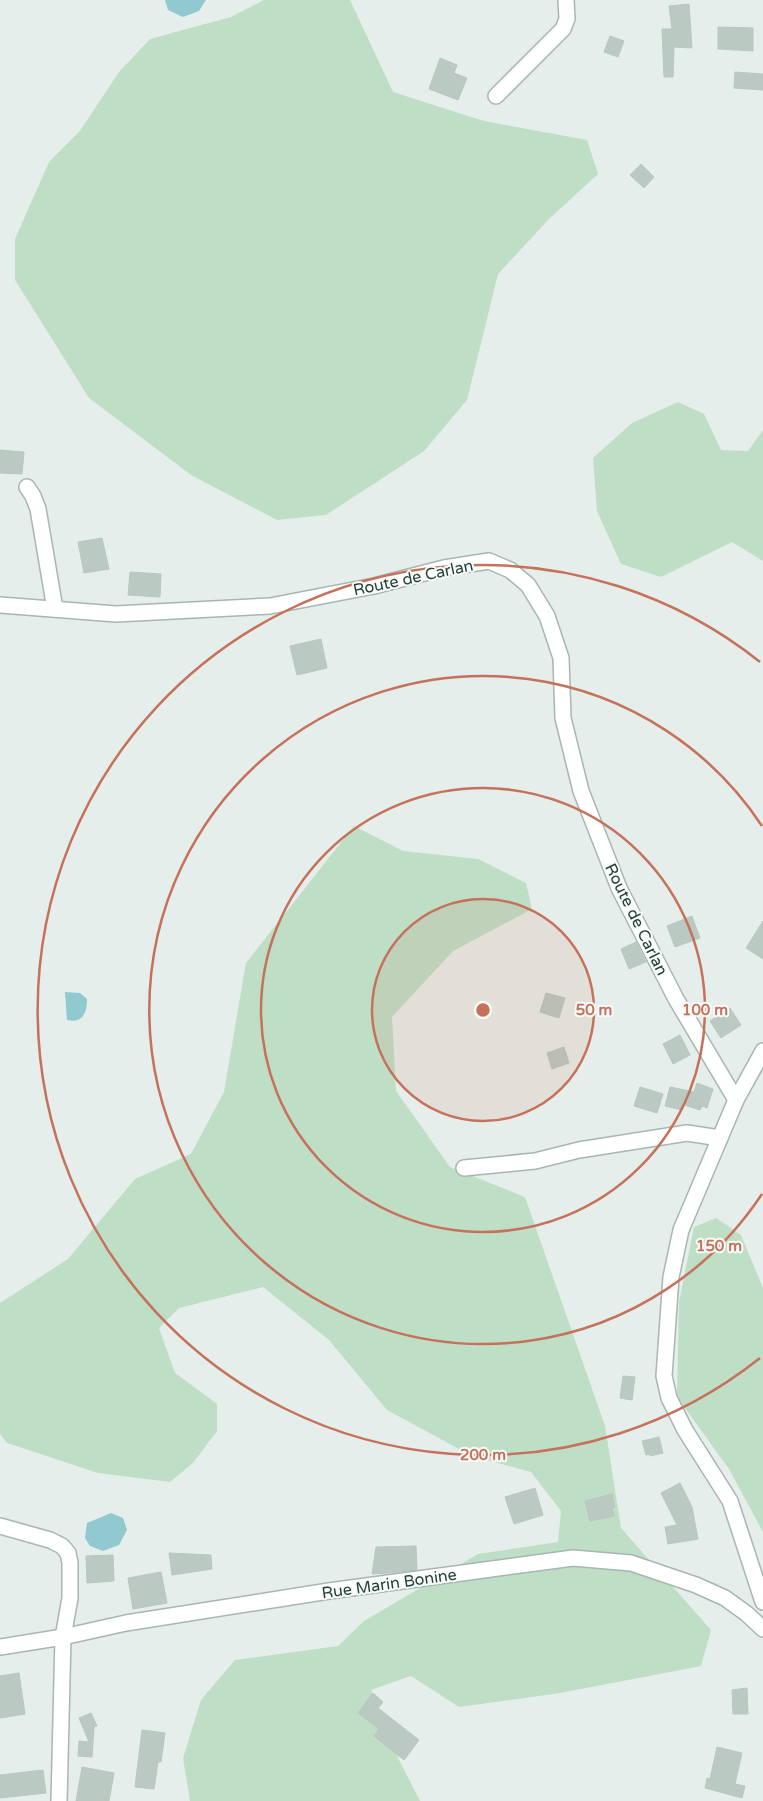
<svg xmlns="http://www.w3.org/2000/svg" width="763" height="1801" viewBox="0 0 763 1801" font-family="'Varela Round',sans-serif">
  <rect width="100%" height="100%" fill="#e5eeea"/>
  <g fill="#bfdec6">
    <path d="M264,0H350L393,92L484,121L587,140L598,174L549,219L498,274L467,400L424,451L326,515L277,520L191,475L89,398L15,280V239L49,162L80,131L119,72L150,39L231,17Z"/>
    <path d="M678,402L704,414L721,450L748,451L763,430V561L732,542L661,577L621,564L597,511L593,458L632,423Z"/>
    <path d="M354,826L403,851L478,859L526,883L532,909L453,951L392,1017L396,1091L450,1167L525,1197L605,1426L621,1528L711,1630L701,1666L560,1693L459,1707L411,1676L371,1690L399,1760L420,1801H190L183,1758L201,1700L235,1660L338,1646L364,1621L478,1554L558,1542L561,1511L531,1472L472,1456L387,1410L329,1340L263,1287L179,1308L159,1328L175,1373L217,1404V1431L193,1463L170,1482L98,1473L7,1443L0,1434V1303L68,1259L135,1179L191,1154L224,1092L246,963Z"/>
    <path d="M716,1218L741,1235L763,1288V1532L729,1469L677,1397L679,1302L694,1227Z"/>
  </g>
  <g fill="#90cad0">
    <path d="M165,0H206L199,11L183,17L168,10Z"/>
    <path d="M65,992L80,993L87,999C87,1012 83,1024 67,1020Z"/>
    <path d="M111,1513L123,1518L127,1530L119,1545L103,1551L90,1546L85,1538L87,1523Z"/>
  </g>
  <g fill="#bac9c2" stroke="#b8c7c0">
    <path d="M689,4L692,48L674,47L673,77H664L662,29H672L669,6Z"/>
    <path d="M718,27L753,28V51L718,49Z"/>
    <path d="M610,36L624,41L618,57L604,52Z"/>
    <path d="M440,58L457,65L454,73L467,78L458,100L429,89Z"/>
    <path d="M735,72L763,74V90L734,88Z"/>
    <path d="M641,164L654,177L644,188L630,175Z"/>
    <path d="M0,450L24,452L22,474L0,473Z"/>
    <path d="M102,538L109,569L84,573L78,542Z"/>
    <path d="M130,572L161,574L160,597L128,595Z"/>
    <path d="M321,639L327,668L297,675L290,646Z"/>
    <path d="M692,916L700,938L675,947L667,926Z"/>
    <path d="M763,921V959L746,948Z"/>
    <path d="M636,942L646,962L629,969L621,949Z"/>
    <path d="M546,993L565,998L559,1018L540,1012Z"/>
    <path d="M730,1008L741,1025L721,1038L710,1021Z"/>
    <path d="M680,1035L690,1055L673,1064L663,1044Z"/>
    <path d="M564,1047L569,1063L552,1069L547,1053Z"/>
    <path d="M697,1083L713,1089L707,1108L702,1106L700,1110L684,1105L682,1110L665,1106L670,1087L694,1092Z"/>
    <path d="M640,1087L663,1094L657,1113L634,1106Z"/>
    <path d="M623,1376L635,1377L632,1400L620,1398Z"/>
    <path d="M659,1437L663,1453L650,1456V1454L646,1455L642,1441Z"/>
    <path d="M680,1483L692,1507L698,1539L668,1544L665,1527L677,1525L661,1493Z"/>
    <path d="M535,1488L543,1515L514,1524L505,1497Z"/>
    <path d="M612,1494L615,1507L612,1508L614,1516L590,1521L585,1501Z"/>
    <path d="M416,1546L417,1570L389,1573L372,1574L376,1547Z"/>
    <path d="M169,1553L211,1555L212,1569L172,1575Z"/>
    <path d="M113,1555L114,1581L87,1583L86,1556Z"/>
    <path d="M161,1572L167,1603L133,1609L128,1578Z"/>
    <path d="M19,1673L25,1714L0,1718V1676Z"/>
    <path d="M747,1688L748,1714H733L732,1690Z"/>
    <path d="M373,1693L383,1702L378,1708L419,1740L404,1760L374,1736L379,1729L358,1713Z"/>
    <path d="M91,1713L97,1726L94,1727L92,1757L78,1756L79,1741L89,1742L79,1718Z"/>
    <path d="M142,1730L165,1733L161,1762H158L154,1789L135,1787Z"/>
    <path d="M717,1747L742,1753L735,1784L745,1786L742,1798L705,1788L707,1778L710,1779Z"/>
    <path d="M82,1767L114,1773L109,1801H76Z"/>
    <path d="M43,1770L46,1793L0,1798V1775Z"/>
  </g>
  <g fill="none" stroke-linecap="round" stroke-linejoin="round">
    <defs>
      <g id="minor">
        <path d="M496,96L563,29L567,19L566,0"/>
        <path d="M27,487L33,496L38,509L55,609"/>
        <path d="M0,605L116,614L270,606L374,586L444,568L489,561L510,570L528,585L547,616L561,658L563,718L581,791L619,888L676,999L736,1100"/>
        <path d="M464,1168L535,1161L579,1150L687,1133L720,1138"/>
        <path d="M0,1526L50,1540L62,1546L68,1553L70,1563V1598L63,1637L59,1801"/>
        <path d="M0,1647L63,1637L126,1623L329,1591L573,1558L631,1563L696,1585L725,1598L747,1614L763,1629"/>
      </g>
      <path id="tertiary" d="M763,1051L736,1100L681,1230L671,1277L664,1376L669,1398L685,1430L730,1501L763,1602"/>
    </defs>
    <use href="#minor" stroke="#a8b6b1" stroke-width="18"/>
    <use href="#tertiary" stroke="#a8b6b1" stroke-width="18"/>
    <use href="#minor" stroke="#fff" stroke-width="15"/>
    <use href="#tertiary" stroke="#fff" stroke-width="15"/>
  </g>
  <circle cx="483" cy="1010" r="111" fill="#c5715b" fill-opacity=".12"/>
  <g fill="none" stroke="#c5715b" stroke-width="2.5">
    <circle cx="483" cy="1010" r="111"/>
    <circle cx="483" cy="1010" r="222"/>
    <path d="M762 1194A334 334 0 1 1 762 826"/>
    <path d="M760 1358A445 445 0 1 1 760 662"/>
  </g>
  <g text-anchor="middle" stroke-width="4" stroke-linejoin="round" paint-order="stroke">
    <g font-size="16" fill="#253f37" stroke="#f6faf8">
      <text transform="translate(413 577) rotate(-12)" y="6">Route de Carlan</text>
      <text transform="translate(637 919) rotate(64)" y="6">Route de Carlan</text>
      <text transform="translate(389 1583) rotate(-8)" y="6">Rue Marin Bonine</text>
    </g>
  </g>
  <circle cx="483" cy="1010" r="8" fill="#c5715b" stroke="#f6faf8" stroke-width="2.5"/>
  <g font-size="15" text-anchor="middle" font-weight="bold" fill="#c5715b" stroke="#f6faf8" stroke-width="4" stroke-linejoin="round" paint-order="stroke">
    <text x="594" y="1015">50 m</text>
    <text x="705" y="1015">100 m</text>
    <text x="719" y="1251">150 m</text>
    <text x="483" y="1460">200 m</text>
  </g>
</svg>
